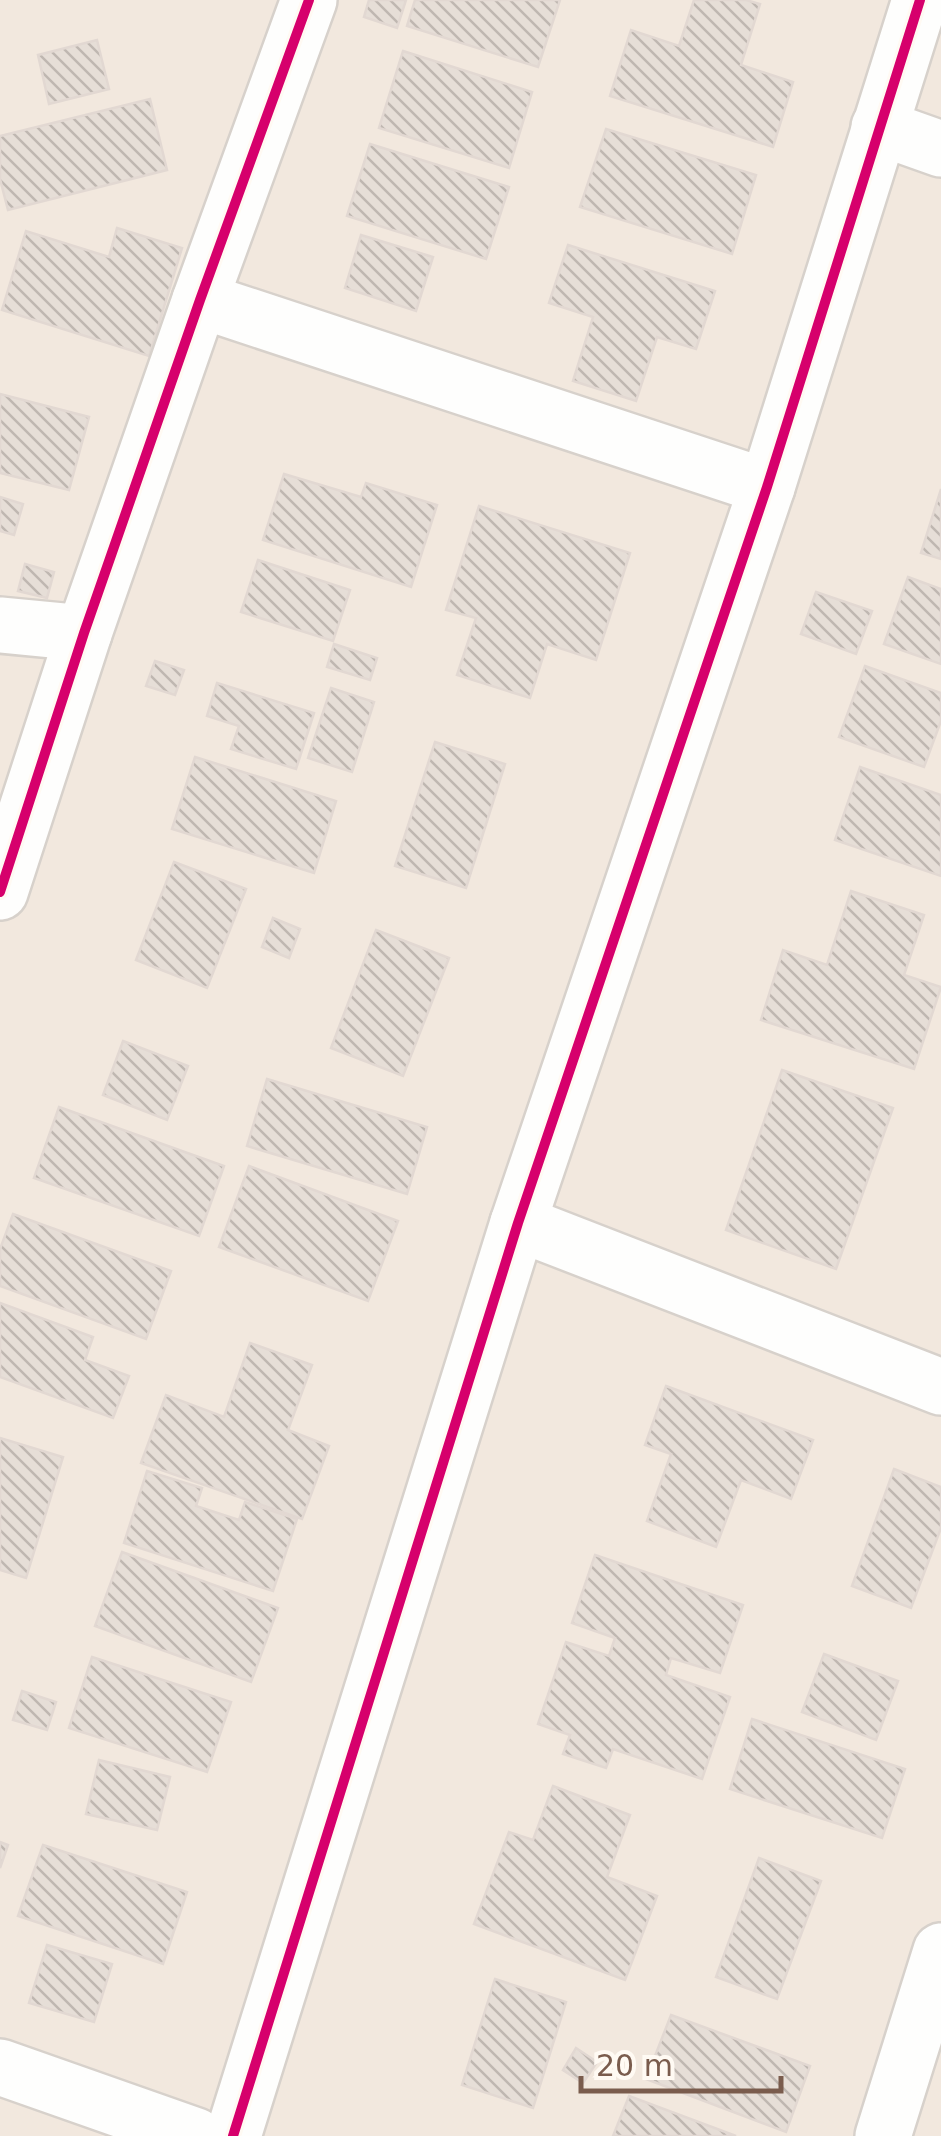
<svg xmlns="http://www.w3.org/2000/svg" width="941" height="2136" viewBox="0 0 941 2136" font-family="'DejaVu Sans',sans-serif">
  <defs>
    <pattern id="building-back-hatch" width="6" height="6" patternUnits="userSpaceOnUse" patternTransform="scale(2.5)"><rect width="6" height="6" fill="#e6ded7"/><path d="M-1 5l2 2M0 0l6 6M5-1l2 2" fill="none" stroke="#bfb7b1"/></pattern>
  </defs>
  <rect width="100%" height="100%" fill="#f9f5f0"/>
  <rect fill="#f2e8de" x="0" y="0" width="941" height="2136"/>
  <g fill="url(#building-back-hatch)" stroke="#e2d8d2" stroke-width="2.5">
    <path d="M369,0H406L397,28L364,17Z"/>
    <path d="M415,0H560L538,67L407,26Z"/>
    <path d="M694,0H746L760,4L741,65L793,82L773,147L610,96L631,30L679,46Z"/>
    <path d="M97,40L109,89L49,104L38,55Z"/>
    <path d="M403,51L532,92L509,168L379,128Z"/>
    <path d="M150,99L167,170L8,210L0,179V136Z"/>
    <path d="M606,129L756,175L732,254L580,207Z"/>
    <path d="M370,144L509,187L486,259L347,216Z"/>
    <path d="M117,228L182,248L149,356L2,310L26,231L109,257Z"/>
    <path d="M361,235L433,257L416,311L345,288Z"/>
    <path d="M568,245L715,291L696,349L657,337L636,401L573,381L593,317L549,303Z"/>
    <path d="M0,394L89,417L69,490L0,473Z"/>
    <path d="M284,474L361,497L366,483L437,505L411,587L263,540Z"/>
    <path d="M941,489V559L921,553Z"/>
    <path d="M0,497L23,504L14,535L0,531Z"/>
    <path d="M479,506L630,553L596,660L547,644L530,698L457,675L476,618L446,610Z"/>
    <path d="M258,560L350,590L333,641L241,612Z"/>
    <path d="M25,564L54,572L47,598L18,591Z"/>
    <path d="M908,577L941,589V664L884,644Z"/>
    <path d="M816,592L872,611L856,654L801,634Z"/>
    <path d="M334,644L377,658L370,680L327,667Z"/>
    <path d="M155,661L184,670L175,695L146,686Z"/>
    <path d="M865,666L941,693V721L924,767L839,737Z"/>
    <path d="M217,683L314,713L296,769L231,749L239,726L207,716Z"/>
    <path d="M331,688L374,702L352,772L308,758Z"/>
    <path d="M435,742L505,764L466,888L395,866Z"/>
    <path d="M195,757L336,801L314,873L172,829Z"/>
    <path d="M860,767L941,795V876L835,840Z"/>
    <path d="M174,862L246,889L207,988L136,960Z"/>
    <path d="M851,891L924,915L904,975L941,987L914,1069L761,1020L783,950L827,965Z"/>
    <path d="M273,918L300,929L289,958L262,947Z"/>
    <path d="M376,930L449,958L403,1076L331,1048Z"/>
    <path d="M123,1041L188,1066L167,1120L103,1095Z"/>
    <path d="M782,1070L893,1108L836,1269L726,1230Z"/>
    <path d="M267,1079L427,1127L407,1194L247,1146Z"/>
    <path d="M59,1107L224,1166L199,1236L34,1178Z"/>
    <path d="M249,1166L398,1221L368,1301L219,1247Z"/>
    <path d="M13,1214L171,1271L146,1339L0,1286V1249Z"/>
    <path d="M0,1303L93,1337L85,1360L129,1376L113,1418L0,1377Z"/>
    <path d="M250,1343L312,1365L288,1430L329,1446L302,1519L141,1463L166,1395L224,1417Z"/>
    <path d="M666,1386L813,1440L791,1499L741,1480L716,1547L647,1521L671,1454L645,1445Z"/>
    <path d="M0,1438L63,1457L26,1578L0,1570Z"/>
    <path d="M894,1469L941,1487V1528L911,1608L852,1586Z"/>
    <path d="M147,1471L202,1488L196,1506L239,1520L245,1502L297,1519L273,1591L124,1543Z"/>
    <path d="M122,1552L278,1608L251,1682L95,1626Z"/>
    <path d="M595,1555L743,1605L720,1673L671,1658L666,1675L730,1697L702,1779L613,1749L606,1768L563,1754L570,1735L538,1724L566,1642L609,1656L615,1638L572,1623Z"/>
    <path d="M824,1654L898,1681L876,1740L802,1712Z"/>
    <path d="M92,1657L231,1702L207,1772L69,1728Z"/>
    <path d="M22,1691L56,1702L47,1730L13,1720Z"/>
    <path d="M752,1719L905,1769L882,1838L730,1789Z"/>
    <path d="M99,1760L170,1777L157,1830L86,1814Z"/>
    <path d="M553,1786L630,1815L607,1877L657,1896L625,1980L474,1924L509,1832L533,1840Z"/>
    <path d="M0,1842L8,1845L0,1868Z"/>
    <path d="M43,1845L187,1892L163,1964L18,1916Z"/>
    <path d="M759,1858L821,1881L777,1999L716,1977Z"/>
    <path d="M47,1945L112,1964L94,2022L29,2003Z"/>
    <path d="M495,1979L566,2002L533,2108L462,2085Z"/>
    <path d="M671,2015L810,2066L786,2132L646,2079Z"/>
    <path d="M576,2048L597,2062L583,2083L563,2070Z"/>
    <path d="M629,2096L736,2136H613Z"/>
  </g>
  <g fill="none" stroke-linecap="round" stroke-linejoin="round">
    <defs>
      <g id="minor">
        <path d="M879,127L941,149"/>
        <path d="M200,300L767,487"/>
        <path d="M0,625L84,633"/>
        <path d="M0,892L84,633L200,300L309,0"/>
        <path d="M518,1223L941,1387"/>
        <path d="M0,2067L196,2136"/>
        <path d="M233,2136L518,1223L767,487L920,0"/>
        <path d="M883,2136L941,1951"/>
      </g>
    </defs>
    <use href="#minor" stroke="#d7d1cb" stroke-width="60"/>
    <use href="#minor" stroke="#fefefd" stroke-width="55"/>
    <defs>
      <g id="cycleway">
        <path d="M0,892L84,633L200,300L309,0"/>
        <path d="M233,2136L518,1223L767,487L920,0"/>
      </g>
    </defs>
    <use href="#cycleway" stroke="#fffaf3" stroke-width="16"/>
    <use href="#cycleway" stroke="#d6006c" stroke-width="10"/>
  </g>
  <path d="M581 2076v15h200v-15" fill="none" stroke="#7a5c4d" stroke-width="5"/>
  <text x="596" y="2076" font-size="30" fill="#7a5c4d" stroke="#fffaf3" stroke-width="8" paint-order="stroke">20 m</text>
</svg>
